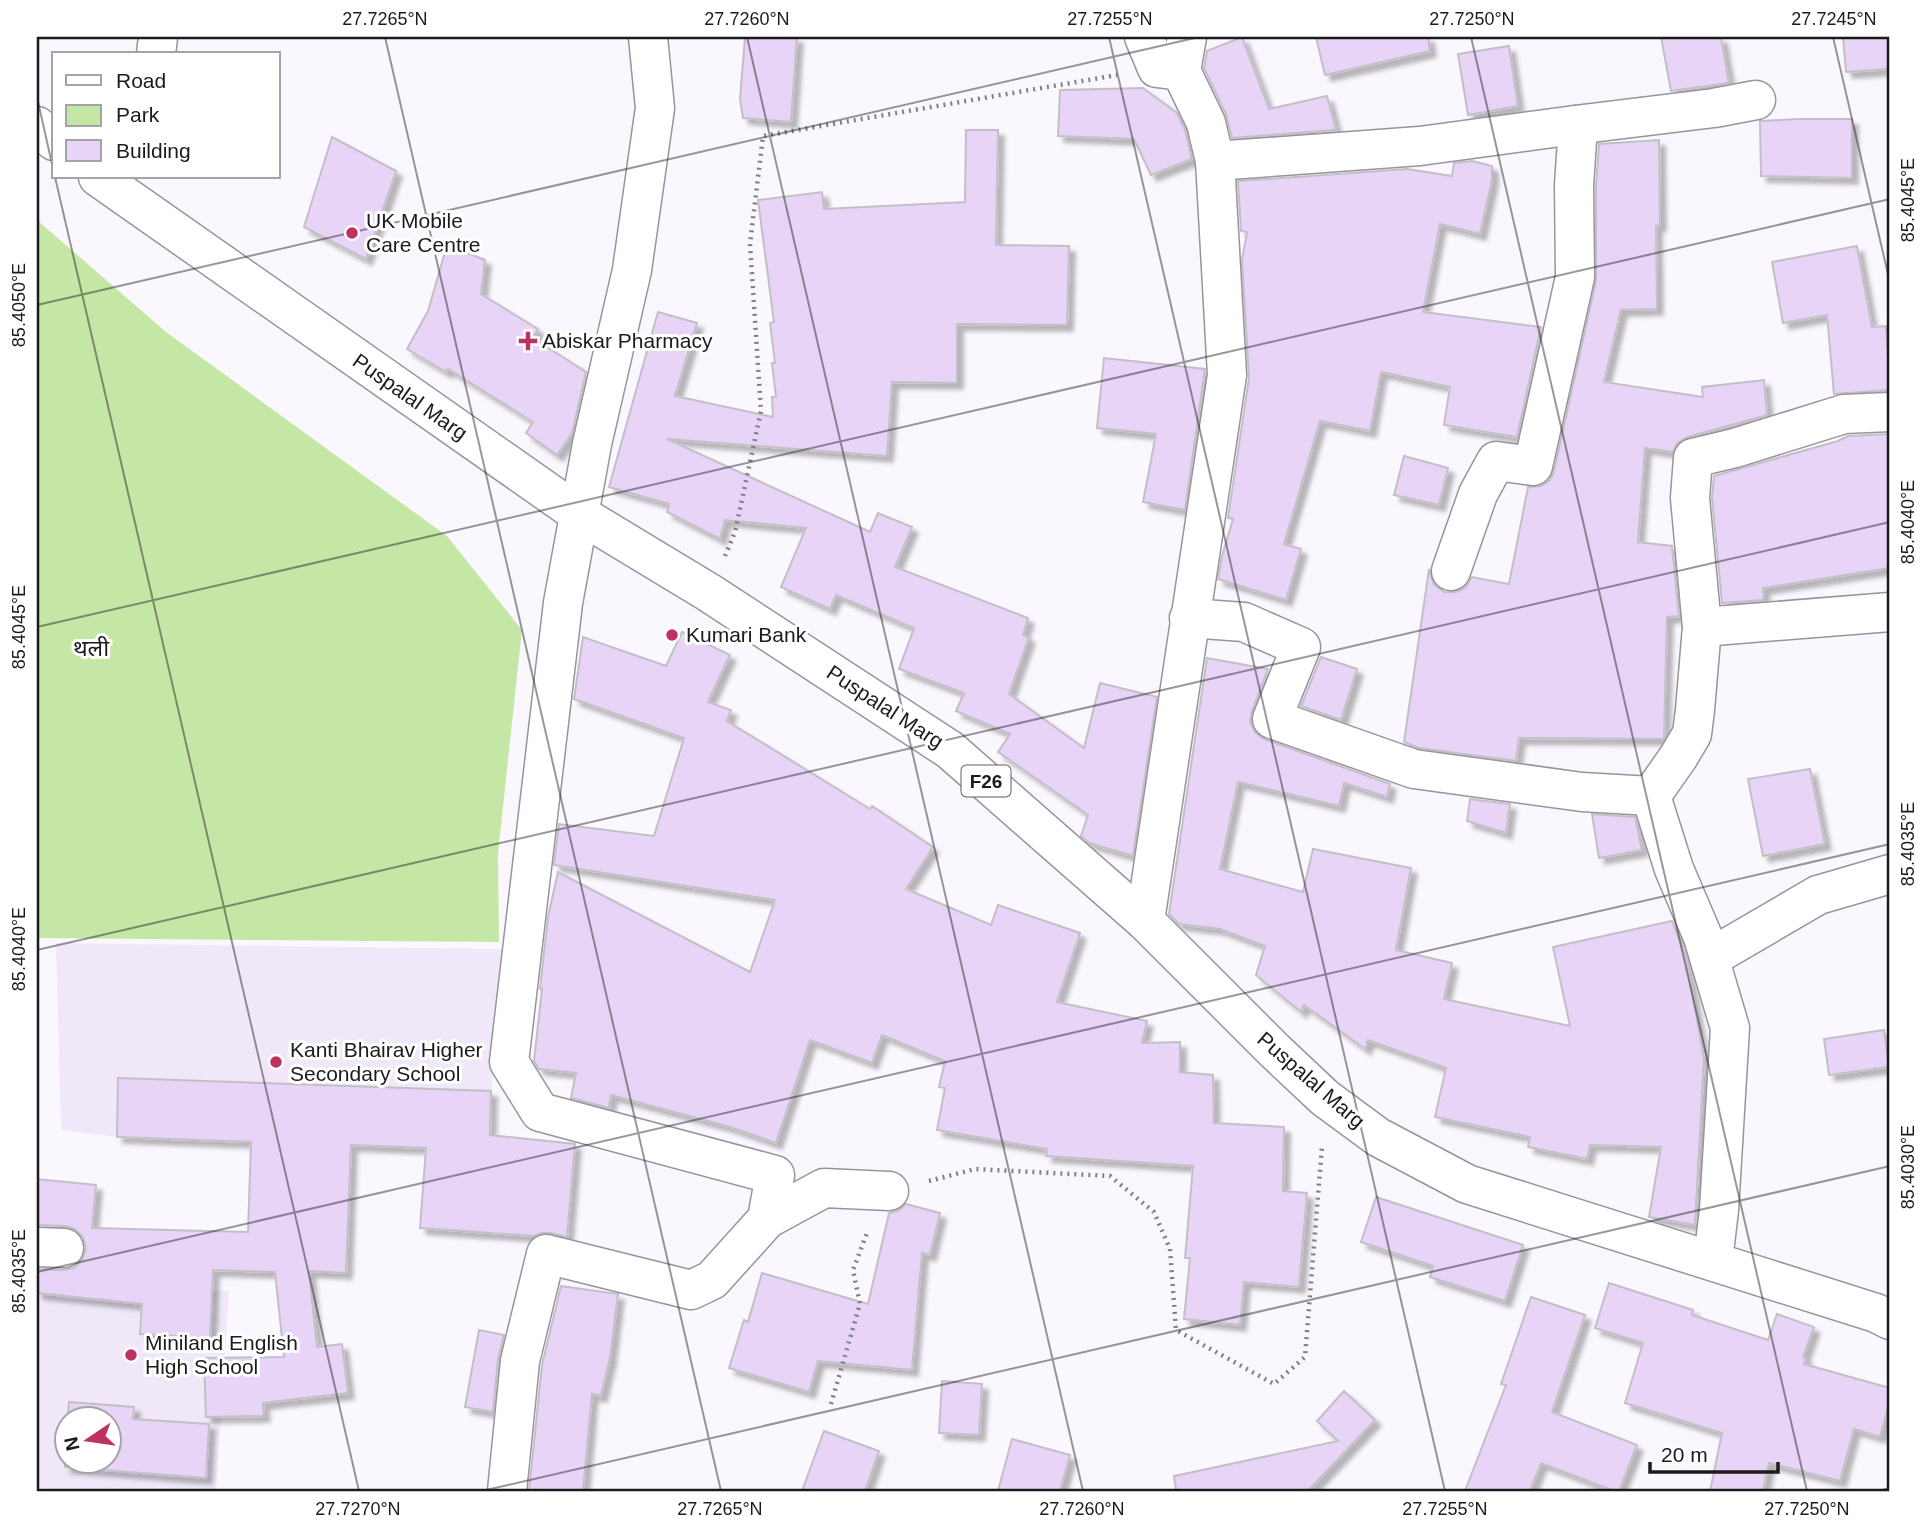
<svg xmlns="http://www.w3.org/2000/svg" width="1927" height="1528" viewBox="0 0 1927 1528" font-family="Arial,'Noto Sans Devanagari',sans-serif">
  <defs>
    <filter id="shadow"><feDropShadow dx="6" dy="6" stdDeviation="2" flood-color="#0004"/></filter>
  </defs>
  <rect width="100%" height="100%" fill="#fbf7fe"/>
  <g fill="#f0e8f8" fill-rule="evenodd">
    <path d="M56,943L504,949L494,1034L489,1150L117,1137L61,1130Z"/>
    <path d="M37,1250L102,1254L101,1282L229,1291L216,1491H72L37,1488ZM66,1420H108V1462H66Z"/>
  </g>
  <path fill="#c4e7a5" d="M37,220L166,332L447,536L522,630L498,853L499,942L37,938Z"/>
  <g fill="#e7d4f7" stroke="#c3bfc7" stroke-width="2" filter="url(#shadow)">
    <path d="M745,37H797L791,122L743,118L740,99Z"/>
    <path d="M1242,37L1269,109L1327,96L1336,130L1232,138L1226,114L1204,68L1207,51Z"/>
    <path d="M1316,37H1428L1430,51L1325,75Z"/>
    <path d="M1661,37H1721L1729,83L1671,91Z"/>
    <path d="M1843,37H1890V69L1846,72Z"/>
    <path d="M1509,46L1518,106L1468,115L1458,54Z"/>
    <path d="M1143,88L1177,113L1185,130L1192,159L1151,175L1134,139L1058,136L1060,90Z"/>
    <path d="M1800,119H1852V178L1761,176L1760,121Z"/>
    <path d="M966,130H998L996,245L1069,246L1067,325L957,324V383L892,382L887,456L667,439L870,532L878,513L912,527L895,567L1028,618L1023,635L1029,637L1009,694L1084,748L1100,683L1157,697L1133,856L1089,843L1081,836L1088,815L998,752L1010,734L956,711L964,693L899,669L914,628L836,595L830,609L781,587L806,528L725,520L720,539L667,512L669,504L609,487L658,312L697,323L675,396L773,417L772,397H776L772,363H775L770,323L774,322L758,200L822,192L824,209L965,202Z"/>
    <path d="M332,137L396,171L366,259L304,227Z"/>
    <path d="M1659,140L1660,225L1656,226L1657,309L1621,310L1604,382L1703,397L1702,387L1764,380L1767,415L1688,437L1677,443L1673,452L1645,448L1638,542L1672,546L1679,616L1667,617L1664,739L1519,738L1516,761L1419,748L1404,742L1429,569L1434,585L1444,592H1456L1465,588L1472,577L1509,584L1528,487L1541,486L1550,480L1554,471L1596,281V186L1599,144Z"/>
    <path d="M1472,161L1492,166V180L1480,234L1440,224L1423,312L1541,327L1517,437L1444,425L1450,387L1381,372L1370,431L1320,421L1284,544L1301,549L1286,600L1218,579L1222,556L1233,519L1228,518L1249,378L1242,260L1247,232L1241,231L1238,181L1407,169L1452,176L1454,163Z"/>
    <path d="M447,245L485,260L481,294L538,329L533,338L586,372L572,433L557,455L526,433L533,422L448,369L446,372L407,349L428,311Z"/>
    <path d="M1857,246L1872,327L1886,326L1890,390L1834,394L1827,315L1783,323L1772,262Z"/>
    <path d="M1104,358L1205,369L1185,510L1143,502L1156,434L1097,428Z"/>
    <path d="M1890,434V568L1763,588L1764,600L1722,603L1712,498L1714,476L1838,441L1848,436Z"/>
    <path d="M1404,456L1448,468L1439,505L1394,495Z"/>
    <path d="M682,632L730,655L708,702L731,710L727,721L870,809L872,806L933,847L906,889L991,925L998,905L1080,933L1057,1002L1147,1021L1142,1043L1180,1042V1072L1213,1075L1214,1123L1284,1127L1283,1191L1307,1193L1299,1287L1244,1282L1240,1325L1184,1319L1190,1258H1185L1193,1166L1046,1156L1047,1149L937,1130L945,1088L939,1087L945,1061L882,1035L872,1063L810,1040L776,1143L730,1127L611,1095L609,1108L571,1098L576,1073L539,1069L534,1061L542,989H540L548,917L558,872L750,972L775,900L554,865L559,824L654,836L684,738L574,699L583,637L666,666Z"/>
    <path d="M1321,657L1357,669L1341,720L1301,706Z"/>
    <path d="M1207,658L1268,669L1252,711L1250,722L1255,732L1264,739L1390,784L1387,797L1344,783L1339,806L1238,782L1220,869L1303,892L1313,849L1411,868L1396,950L1452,963L1444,999L1570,1026L1553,947L1672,921L1685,954L1704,1058L1695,1225L1649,1217L1661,1147L1590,1145L1587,1159L1528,1147L1530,1137L1435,1117L1446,1068L1368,1040L1365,1049L1304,1005L1301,1012L1256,975L1265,946L1220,929L1179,924L1169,914Z"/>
    <path d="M1810,769L1825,844L1763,856L1748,779Z"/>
    <path d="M1470,799L1510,804L1506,833L1467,821Z"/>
    <path d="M1592,814L1635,817L1642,850L1599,858Z"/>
    <path d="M1884,1030L1889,1067L1829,1075L1824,1039Z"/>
    <path d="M118,1078L491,1091L490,1135L575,1144L567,1237L551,1233H541L534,1236L420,1228L426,1148L351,1145L346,1273L309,1271L317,1347L342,1344L348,1393L263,1403L264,1416L206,1417L204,1358L284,1357L275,1272L213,1270L210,1338L140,1334L142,1304L37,1293V1269L63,1270L74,1268L82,1260L86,1248L83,1237L75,1229L65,1226L37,1225V1179L96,1185L92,1228L248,1232L251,1142L117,1137Z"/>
    <path d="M1376,1197L1523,1245L1505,1301L1430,1277L1433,1266L1361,1242Z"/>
    <path d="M906,1204L940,1213L930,1255L922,1253L912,1370L818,1361L809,1392L729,1368L744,1320L748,1322L762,1273L868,1304L889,1213L898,1211Z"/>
    <path d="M1609,1283L1693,1310L1692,1315L1768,1340L1777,1314L1814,1327L1803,1357L1806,1358L1804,1364L1890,1388V1400L1880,1437L1854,1429L1840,1481L1769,1463L1763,1491H1710L1722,1433L1625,1403L1643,1343L1595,1328Z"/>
    <path d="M561,1286L618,1294L610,1358L601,1396L592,1394L583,1491H529L542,1365Z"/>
    <path d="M1531,1297L1585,1315L1552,1412L1637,1445L1619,1491H1614L1541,1463L1530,1491H1465L1506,1385L1501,1384Z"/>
    <path d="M479,1330L504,1335L498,1359L493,1412L465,1407Z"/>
    <path d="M942,1381L982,1384L979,1435L939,1433Z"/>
    <path d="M1344,1391L1375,1420L1308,1491H1176L1174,1476L1338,1441L1317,1421Z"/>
    <path d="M69,1402L134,1407L133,1419L209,1424L206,1478L65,1467L66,1443V1461H108V1419H68Z"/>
    <path d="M824,1431L879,1451L865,1491H802Z"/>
    <path d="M1012,1439L1070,1455L1060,1491H998Z"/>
  </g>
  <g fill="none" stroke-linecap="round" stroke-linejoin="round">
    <defs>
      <g id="minor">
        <path d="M1144,37L1157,68L1181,71L1206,123L1215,161L1227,375L1145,921"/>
        <path d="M156,54L158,37"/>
        <path d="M1181,71L1187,37"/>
        <path d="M1575,125L1714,108L1756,100"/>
        <path d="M1215,161L1420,146L1575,125L1577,141L1574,185L1575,277L1533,466L1496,461L1478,494L1451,571"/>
        <path d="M1189,618L1244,622L1301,647L1272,719L1414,769L1582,792L1651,796L1679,756L1692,734L1695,710L1702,627L1690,498L1693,458L1735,448L1844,414L1890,412"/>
        <path d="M1702,627L1890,612"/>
        <path d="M1651,796L1674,869L1703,937L1730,1028L1719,1210L1713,1260"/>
        <path d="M1722,951L1818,895L1890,874"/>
        <path d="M767,1219L824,1188L889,1191"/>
        <path d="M37,1247L64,1248"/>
        <path d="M507,1491L520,1361L546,1254L691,1290L712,1280L767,1219L775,1175L540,1112L509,1062L563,603L592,444L632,270L655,108L648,37"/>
      </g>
      <g id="major">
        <path d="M37,126L54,141"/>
        <path d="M98,177L579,514L708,592L950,750L1145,921L1275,1051L1325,1098L1378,1137L1467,1184L1876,1313L1890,1320"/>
      </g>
    </defs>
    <use href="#minor" stroke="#98949c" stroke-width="41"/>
    <use href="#major" stroke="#98949c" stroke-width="41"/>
    <g stroke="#817f84" stroke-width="4.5" stroke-dasharray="2 5" stroke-linecap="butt">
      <path d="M725,556L735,532L761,411L750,244L763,136L1117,75"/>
      <path d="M929,1181L975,1169L1110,1176L1154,1212L1170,1249L1176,1330L1274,1384L1305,1357L1322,1146"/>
      <path d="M831,1404L860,1304L853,1270L868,1230"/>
    </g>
    <use href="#minor" stroke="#fff" stroke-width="38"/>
    <use href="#major" stroke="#fff" stroke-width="38"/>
  </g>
  <path fill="none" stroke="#1b1a1d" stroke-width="2" stroke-opacity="0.45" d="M385,37L721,1491M747,37L1083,1491M1109,37L1445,1491M1471,37L1807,1491M1833,37L1890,283M37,97L54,173M55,177L359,1491M37,305L1199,37M37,627L1890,199M37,950L1890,522M37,1272L1890,844M482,1491L1890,1166M1878,1491L1890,1488"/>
  <g fill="#be3162" stroke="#fff" stroke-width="2.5">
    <circle cx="352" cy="233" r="7"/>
    <path d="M524.5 330.5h7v7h7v7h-7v7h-7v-7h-7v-7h7z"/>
    <circle cx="672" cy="635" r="7"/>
    <circle cx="276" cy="1062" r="7"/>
    <circle cx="131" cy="1355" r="7"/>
  </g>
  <g text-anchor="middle" stroke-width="6" stroke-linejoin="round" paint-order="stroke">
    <rect fill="#fff" stroke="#5f5f61" stroke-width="2" x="961.5" y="765.5" width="49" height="31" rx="5"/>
    <g font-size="19" font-weight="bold" fill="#1b1a1d">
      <text x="986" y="788">F26</text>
    </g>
    <g font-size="21" fill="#1b1a1d" stroke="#fff" text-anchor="start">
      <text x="366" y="228">UK Mobile<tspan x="366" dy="24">Care Centre</tspan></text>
      <text x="542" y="348">Abiskar Pharmacy</text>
      <text x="686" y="642">Kumari Bank</text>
      <text x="290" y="1057">Kanti Bhairav Higher<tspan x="290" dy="24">Secondary School</tspan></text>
      <text x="145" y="1350">Miniland English<tspan x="145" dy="24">High School</tspan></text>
    </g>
    <g font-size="21" fill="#1b1a1d" stroke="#fff">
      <text transform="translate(410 397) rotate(35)" y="7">Puspalal Marg</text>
      <text transform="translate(885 707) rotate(33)" y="7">Puspalal Marg</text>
      <text transform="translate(1311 1080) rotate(41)" y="7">Puspalal Marg</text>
    </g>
    <g font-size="23" fill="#1b1a1d" stroke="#fff">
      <text x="91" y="656">थली</text>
    </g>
  </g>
  <rect width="1927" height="1528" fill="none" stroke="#ffffff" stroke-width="77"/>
  <rect x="52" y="52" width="228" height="126" fill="#ffffff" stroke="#a4a3a5" stroke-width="2"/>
  <rect x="66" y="75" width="35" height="10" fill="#ffffff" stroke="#a4a3a5" stroke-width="2"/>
  <text x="116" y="88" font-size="21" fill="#1b1a1d">Road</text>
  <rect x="66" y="105" width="35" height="21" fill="#c4e7a5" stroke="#a4a3a5" stroke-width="2"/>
  <text x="116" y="122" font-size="21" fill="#1b1a1d">Park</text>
  <rect x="66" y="140" width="35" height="21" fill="#e7d4f7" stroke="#a4a3a5" stroke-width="2"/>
  <text x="116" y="158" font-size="21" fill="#1b1a1d">Building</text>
  <g transform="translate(88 1440) rotate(257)"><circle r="33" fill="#ffffff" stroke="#a4a3a5" stroke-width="2"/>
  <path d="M0-5L12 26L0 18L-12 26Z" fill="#be3162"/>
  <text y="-10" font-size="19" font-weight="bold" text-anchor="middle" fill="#1b1a1d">N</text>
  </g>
  <path d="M1650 1462v10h128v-10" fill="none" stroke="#1b1a1d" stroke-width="3.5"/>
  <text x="1661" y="1462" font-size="21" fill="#1b1a1d" stroke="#ffffff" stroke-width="5" paint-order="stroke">20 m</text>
  <rect x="38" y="38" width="1850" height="1452" fill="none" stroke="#1b1a1d" stroke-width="2.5"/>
  <g font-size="18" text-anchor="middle" fill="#1b1a1d">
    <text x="385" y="25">27.7265°N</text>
    <text x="747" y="25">27.7260°N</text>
    <text x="1110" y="25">27.7255°N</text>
    <text x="1472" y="25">27.7250°N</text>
    <text x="1834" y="25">27.7245°N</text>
    <text transform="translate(1908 200) rotate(-90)" y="6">85.4045°E</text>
    <text transform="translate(19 305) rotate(-90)" y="6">85.4050°E</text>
    <text transform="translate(1908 522) rotate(-90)" y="6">85.4040°E</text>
    <text transform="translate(19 627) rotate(-90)" y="6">85.4045°E</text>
    <text transform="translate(1908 844) rotate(-90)" y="6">85.4035°E</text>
    <text transform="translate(19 949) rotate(-90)" y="6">85.4040°E</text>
    <text transform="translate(1908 1167) rotate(-90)" y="6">85.4030°E</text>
    <text transform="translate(19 1271) rotate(-90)" y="6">85.4035°E</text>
    <text x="358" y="1515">27.7270°N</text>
    <text x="720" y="1515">27.7265°N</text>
    <text x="1082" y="1515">27.7260°N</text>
    <text x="1445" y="1515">27.7255°N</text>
    <text x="1807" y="1515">27.7250°N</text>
  </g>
</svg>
